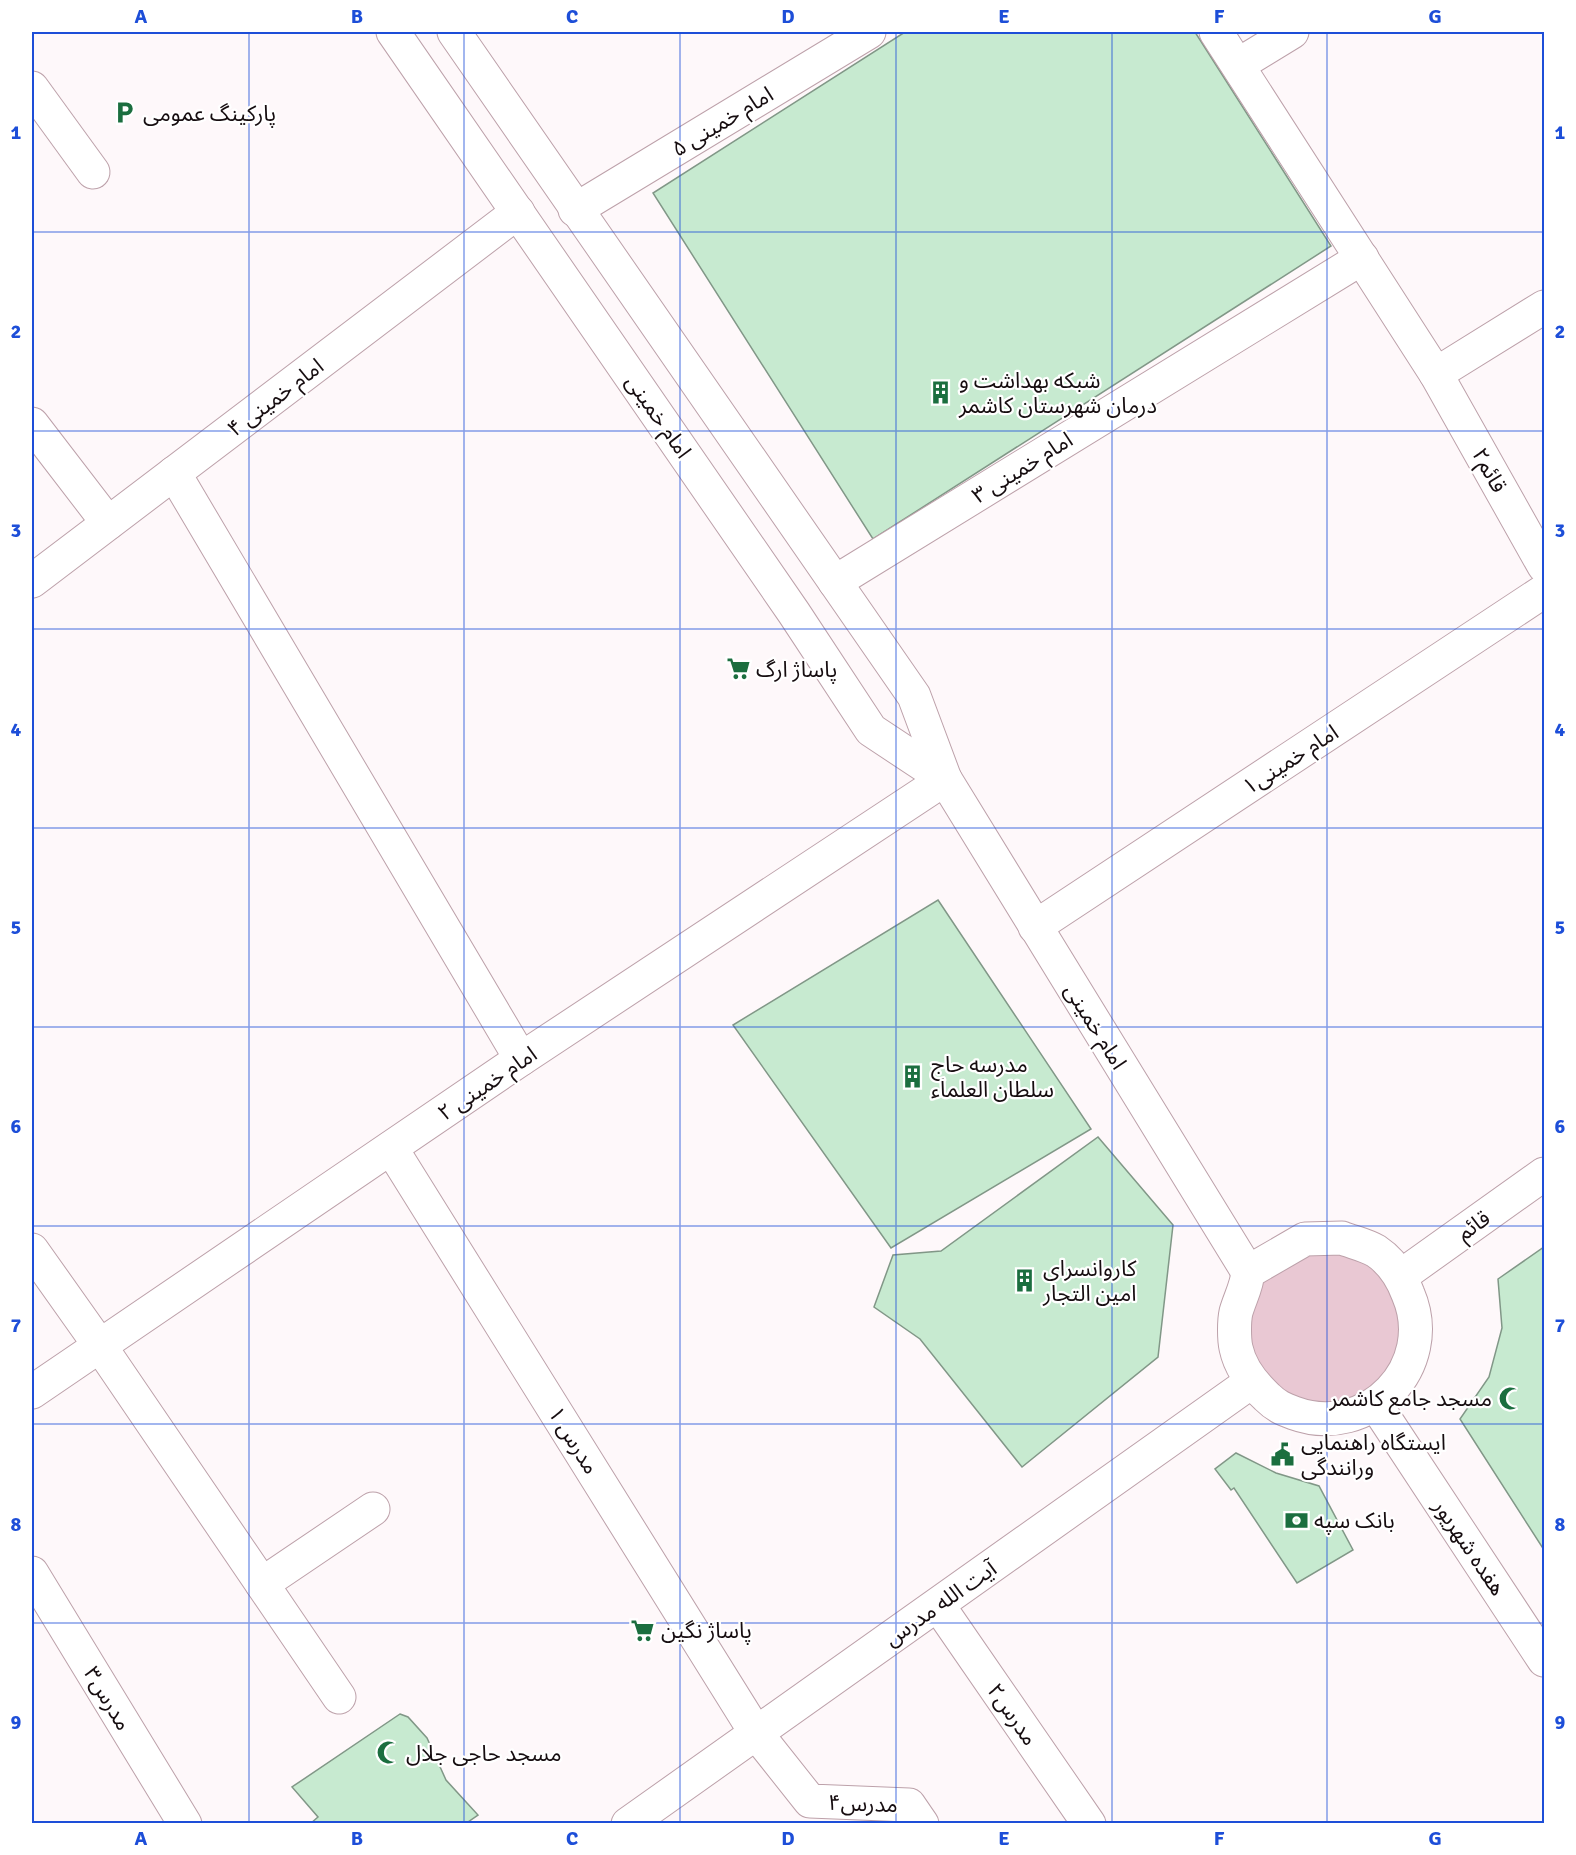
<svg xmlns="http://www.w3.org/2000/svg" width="1576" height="1855" viewBox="0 0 1576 1855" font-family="Signika,'Noto Sans Arabic',sans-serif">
  <rect width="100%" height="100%" fill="#fef8fa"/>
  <path fill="#e9c8d3" d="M1321,1249L1372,1263L1390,1282L1404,1334L1385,1378L1344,1403L1319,1405L1296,1399L1275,1386L1259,1368L1250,1345L1249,1318L1256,1292L1272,1270Z"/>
  <g fill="#c7ead0" stroke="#819787" stroke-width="1.5">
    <path d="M905,32H1195L1331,246L873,539L653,193Z"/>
    <path d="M938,900L1091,1129L891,1248L733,1025Z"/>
    <path d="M1098,1137L1173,1225L1158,1357L1022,1467L920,1339L874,1307L893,1255L941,1251Z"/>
    <path d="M1544,1247V1550L1460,1419L1489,1377L1502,1328L1498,1279Z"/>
    <path d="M1236,1453L1276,1473L1319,1486L1353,1550L1297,1583L1234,1488L1231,1490L1215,1469Z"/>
    <path d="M400,1714L408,1717L427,1738L446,1780L478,1815L465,1824H310L318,1817L292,1787Z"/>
  </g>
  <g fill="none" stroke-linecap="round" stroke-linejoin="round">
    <defs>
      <g id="minor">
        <path d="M1216,32L1436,374L1544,566"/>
        <path d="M1238,65L1292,32"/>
        <path d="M32,88L93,172"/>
        <path d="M575,210L869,32"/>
        <path d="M1436,374L1544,307"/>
        <path d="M32,424L108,523"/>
        <path d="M174,473L521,1059"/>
        <path d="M32,581L518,212"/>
        <path d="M835,582L1362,258"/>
        <path d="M1035,927L1544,591"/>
        <path d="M391,1148L756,1733L810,1801L909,1805L922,1824"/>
        <path d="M32,1250L100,1346L339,1697"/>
        <path d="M32,1392L521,1059L945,779"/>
        <path d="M32,1573L185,1824"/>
        <path d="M262,1584L373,1509"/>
        <path d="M938,1605L1089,1824"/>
      </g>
      <g id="major">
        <path d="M393,32L794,613L871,730L945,779"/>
        <path d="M454,32L914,696L945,779L1248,1272"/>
        <path d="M1342,1238C1352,1242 1366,1245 1376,1251C1391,1261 1402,1278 1408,1294C1439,1366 1368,1440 1294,1413C1283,1409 1276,1406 1267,1397C1253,1384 1240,1367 1236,1348C1234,1339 1234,1321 1236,1312C1240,1298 1247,1286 1248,1272L1305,1239Z"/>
        <path d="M1401,1276L1544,1174"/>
        <path d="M1376,1405L1544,1660"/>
        <path d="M628,1824L1251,1382"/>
      </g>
    </defs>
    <use href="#minor" stroke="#bda1aa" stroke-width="35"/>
    <use href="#major" stroke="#bda1aa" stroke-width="35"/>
    <use href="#minor" stroke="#fff" stroke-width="33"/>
    <use href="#major" stroke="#fff" stroke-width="33"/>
  </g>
  <path fill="none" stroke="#1d4ed8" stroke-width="1.5" stroke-opacity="0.55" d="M249,32V1824M464,32V1824M680,32V1824M896,32V1824M1112,32V1824M1327,32V1824M32,232H1544M32,431H1544M32,629H1544M32,828H1544M32,1027H1544M32,1226H1544M32,1424H1544M32,1623H1544"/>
  <defs>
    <symbol id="parking-bare" viewBox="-9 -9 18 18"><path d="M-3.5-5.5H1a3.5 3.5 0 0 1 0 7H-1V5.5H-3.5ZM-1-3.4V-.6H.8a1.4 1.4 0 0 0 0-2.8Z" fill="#1b6e3f" stroke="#fff" stroke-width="2.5" paint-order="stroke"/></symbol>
    <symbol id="building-bare" viewBox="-9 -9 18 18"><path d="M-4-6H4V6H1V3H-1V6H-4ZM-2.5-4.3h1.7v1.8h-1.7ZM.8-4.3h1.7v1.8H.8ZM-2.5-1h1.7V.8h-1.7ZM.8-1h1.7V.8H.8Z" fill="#1b6e3f" stroke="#fff" stroke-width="2.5" paint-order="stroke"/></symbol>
    <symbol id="supermarket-bare" viewBox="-9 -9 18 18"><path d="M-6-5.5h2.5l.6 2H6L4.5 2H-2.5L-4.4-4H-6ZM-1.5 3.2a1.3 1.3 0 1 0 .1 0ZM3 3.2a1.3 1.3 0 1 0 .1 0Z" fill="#1b6e3f" stroke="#fff" stroke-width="2.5" paint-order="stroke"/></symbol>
    <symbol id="mosque-bare" viewBox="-9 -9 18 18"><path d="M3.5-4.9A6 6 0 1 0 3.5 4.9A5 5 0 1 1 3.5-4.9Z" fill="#1b6e3f" stroke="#fff" stroke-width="2.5" paint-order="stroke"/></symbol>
    <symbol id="civic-bare" viewBox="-9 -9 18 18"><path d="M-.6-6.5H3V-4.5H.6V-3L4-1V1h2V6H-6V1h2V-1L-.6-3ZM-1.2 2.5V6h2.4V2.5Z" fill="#1b6e3f" stroke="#fff" stroke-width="2.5" paint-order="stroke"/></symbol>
    <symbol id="bank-bare" viewBox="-9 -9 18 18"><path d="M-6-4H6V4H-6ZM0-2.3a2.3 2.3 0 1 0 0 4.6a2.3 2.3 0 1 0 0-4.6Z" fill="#1b6e3f" stroke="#fff" stroke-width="2.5" paint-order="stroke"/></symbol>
  </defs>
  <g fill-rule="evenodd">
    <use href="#parking-bare" x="108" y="96" width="33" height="33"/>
    <use href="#building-bare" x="924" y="376" width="33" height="33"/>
    <use href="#supermarket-bare" x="722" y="652" width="33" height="33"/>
    <use href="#building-bare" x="896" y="1060" width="33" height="33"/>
    <use href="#building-bare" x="1008" y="1264" width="33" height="33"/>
    <use href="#mosque-bare" x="1494" y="1382" width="33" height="33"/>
    <use href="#civic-bare" x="1266" y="1438" width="33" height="33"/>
    <use href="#bank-bare" x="1280" y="1504" width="33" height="33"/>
    <use href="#supermarket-bare" x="626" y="1614" width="33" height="33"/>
    <use href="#mosque-bare" x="372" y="1736" width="33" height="33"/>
  </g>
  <g text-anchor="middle" stroke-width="4.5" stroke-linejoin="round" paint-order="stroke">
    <g font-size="22" fill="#160d10" stroke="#fff" text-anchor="start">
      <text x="143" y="121">پارکینگ عمومی</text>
      <text x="959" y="388">شبکه بهداشت و<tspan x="959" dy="25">درمان شهرستان کاشمر</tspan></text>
      <text x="756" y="677">پاساژ ارگ</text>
      <text x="931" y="1072">مدرسه حاج<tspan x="931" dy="25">سلطان العلماء</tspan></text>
      <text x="1043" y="1276">کاروانسرای<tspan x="1043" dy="25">امین التجار</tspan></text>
      <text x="1492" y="1406" text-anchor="end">مسجد جامع کاشمر</text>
      <text x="1301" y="1450">ایستگاه راهنمایی<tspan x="1301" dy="25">ورانندگی</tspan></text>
      <text x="1314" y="1528">بانک سپه</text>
      <text x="661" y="1638">پاساژ نگین</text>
      <text x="406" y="1761">مسجد حاجی جلال</text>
    </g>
    <g font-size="22" fill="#160d10" stroke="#fff">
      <text transform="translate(722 121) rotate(-31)" y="8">امام خمینی ۵</text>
      <text transform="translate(275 397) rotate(-37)" y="8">امام خمینی ۴</text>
      <text transform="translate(659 416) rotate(55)" y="8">امام خمینی</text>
      <text transform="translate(1022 467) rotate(-32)" y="8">امام خمینی ۳</text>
      <text transform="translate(1490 470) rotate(61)" y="8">قائم۲</text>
      <text transform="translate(1290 759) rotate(-33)" y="8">امام خمینی۱</text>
      <text transform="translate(1096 1026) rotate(58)" y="8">امام خمینی</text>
      <text transform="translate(487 1083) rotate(-34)" y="8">امام خمینی ۲</text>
      <text transform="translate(1473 1225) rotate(-35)" y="8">قائم</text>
      <text transform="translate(574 1440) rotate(58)" y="8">مدرس ۱</text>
      <text transform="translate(1470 1547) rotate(56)" y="8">هفده شهریور</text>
      <text transform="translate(940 1603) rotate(-35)" y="8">آیت الله مدرس</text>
      <text transform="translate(108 1698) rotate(59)" y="8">مدرس۳</text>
      <text transform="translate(1013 1714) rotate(55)" y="8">مدرس۲</text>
      <text transform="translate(863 1803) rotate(2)" y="8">مدرس۴</text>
    </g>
  </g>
  <rect width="1576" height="1855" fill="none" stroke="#ffffff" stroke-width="66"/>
  <rect x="33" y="33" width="1510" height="1789" fill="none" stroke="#1d4ed8" stroke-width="2"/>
  <g font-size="20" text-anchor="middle" font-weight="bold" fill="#1d4ed8">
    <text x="141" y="23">A</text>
    <text x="357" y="23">B</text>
    <text x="572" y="23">C</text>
    <text x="788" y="23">D</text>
    <text x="1004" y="23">E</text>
    <text x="1219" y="23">F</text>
    <text x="1435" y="23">G</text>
    <text x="16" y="139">1</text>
    <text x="1560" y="139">1</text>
    <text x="16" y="338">2</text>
    <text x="1560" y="338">2</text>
    <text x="16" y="537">3</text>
    <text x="1560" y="537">3</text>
    <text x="16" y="736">4</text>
    <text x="1560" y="736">4</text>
    <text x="16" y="934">5</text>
    <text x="1560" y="934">5</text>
    <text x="16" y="1133">6</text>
    <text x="1560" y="1133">6</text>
    <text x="16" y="1332">7</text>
    <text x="1560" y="1332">7</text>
    <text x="16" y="1531">8</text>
    <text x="1560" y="1531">8</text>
    <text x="16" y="1729">9</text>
    <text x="1560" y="1729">9</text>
    <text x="141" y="1845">A</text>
    <text x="357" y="1845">B</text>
    <text x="572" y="1845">C</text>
    <text x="788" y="1845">D</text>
    <text x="1004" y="1845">E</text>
    <text x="1219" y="1845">F</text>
    <text x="1435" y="1845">G</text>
  </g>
</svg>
